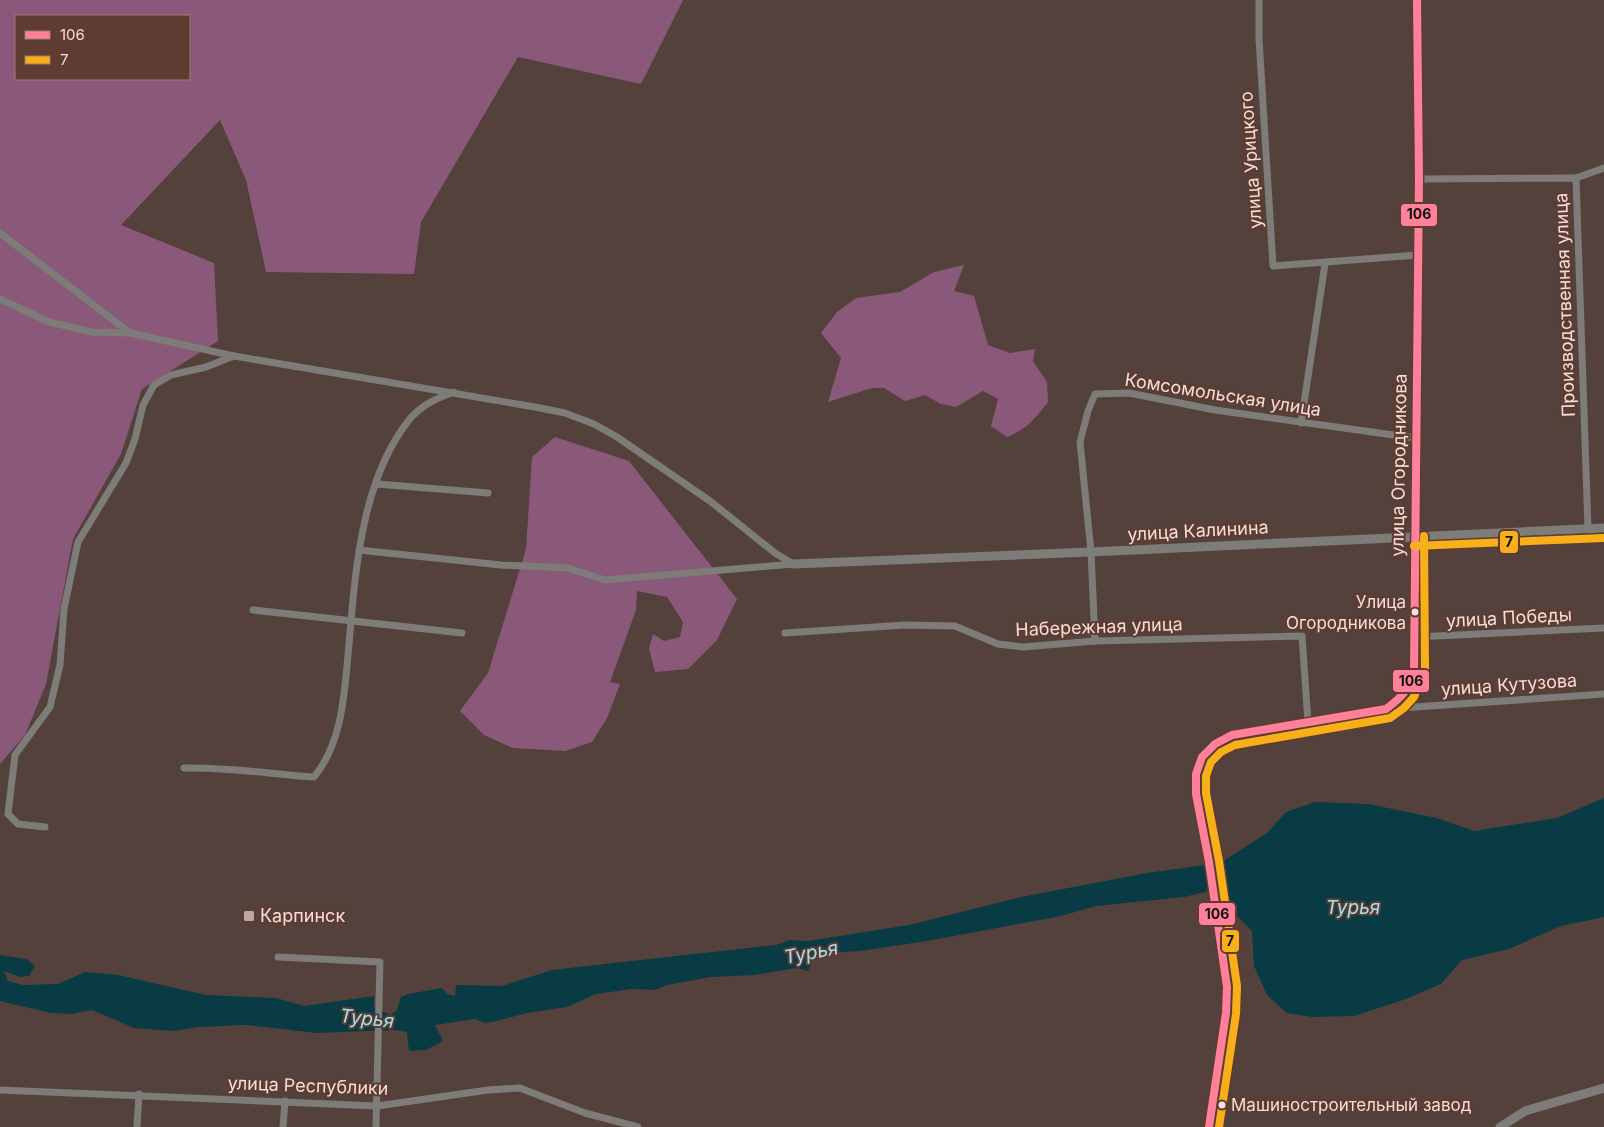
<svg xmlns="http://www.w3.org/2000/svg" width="1604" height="1127" viewBox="0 0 1604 1127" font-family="Inter,sans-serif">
  <rect width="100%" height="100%" fill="#54413c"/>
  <g fill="#8a597a" fill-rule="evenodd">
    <path d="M0,0H683L641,84L518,57L421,222L414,274L266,272L246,180L220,120L121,225L214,263L218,341L142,389L121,454L73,539L46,684L25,735L0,764ZM16,16H189V79H16Z"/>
    <path d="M964,265L954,291L974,296L988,345L1010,353L1035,349L1033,361L1047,382L1048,402C1036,418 1027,429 1007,437L991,426L998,399L983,391L956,407L941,404L925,395L905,401L884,388H872L828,402L841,358L821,333L837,312L856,298L900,292L934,272Z"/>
    <path d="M555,437L629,461L737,599L717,640L688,669L655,672L649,649L653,634L664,641L680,637L683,622L667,597L637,591L636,610L610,682L620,684L607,718L592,742L565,751L513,748L484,735L460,711L488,673L526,549L532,457Z"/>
  </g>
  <path fill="#093b45" d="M1604,798V917L1561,926L1509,949L1462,960L1441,984L1406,999L1354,1016L1313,1017L1287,1013L1267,995L1254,966L1252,931L1238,917L1226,892L1217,889L1184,897L1096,906L1061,916L927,941L860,951L829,953L813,959L808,971L797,968L754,975L711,977L667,985L655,990L632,989L596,994L567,1007L527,1013L497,1021L485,1023L475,1019L435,1025L443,1041L426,1050L409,1051L407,1032L394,1030L317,1033L247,1025L197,1027L174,1031L134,1028L92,1010L72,1014L51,1013L0,1001V955L26,959L35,966L29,976L20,977L4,971L8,981L23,985L58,984L85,972L118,975L206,995L276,998L304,1006L374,996V1008L391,1015L397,1010L401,997L408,994L442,988L447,994L455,996L456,985L502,986L552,970L776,945L790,940L808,941L909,925L1021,897L1147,873L1220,863L1267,833L1286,812L1315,802L1368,804L1437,818L1474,831L1557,818Z"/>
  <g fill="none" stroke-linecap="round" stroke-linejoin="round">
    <g stroke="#7d7c78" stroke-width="7">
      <path d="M1259,0V39L1273,266L1418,255"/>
      <path d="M1576,178L1604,168"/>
      <path d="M1419,179L1576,178L1588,528"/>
      <path d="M0,233L130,333L234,356L535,407L565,413L594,424L617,437L710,501L775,553L793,564"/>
      <path d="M0,299L49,322L92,332L130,333"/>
      <path d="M1301,423L1325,264"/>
      <path d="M377,484L488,493"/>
      <path d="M359,550L501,565L568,568L605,580L793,564"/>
      <path d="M253,610L462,633"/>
      <path d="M785,633L905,625L955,626L998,644L1023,647L1095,641L1302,636L1308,722"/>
      <path d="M1415,637L1604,628"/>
      <path d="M1095,641L1091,552L1080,442L1088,411L1095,394L1129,393L1215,410L1415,438"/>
      <path d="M1386,709L1604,694"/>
      <path d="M184,768C228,767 271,774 314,777C342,743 344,696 348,655C355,579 359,483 409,420C421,405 437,398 454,392"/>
      <path d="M45,827L18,824L8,814L15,755L50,707L60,665L64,609L78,542L126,463L135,439L143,405L154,385L171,375L206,367L234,356"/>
      <path d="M278,957L380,962L376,1127"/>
      <path d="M0,1090L377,1106L488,1090L520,1088L585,1113L638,1127"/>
      <path d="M137,1127L139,1094"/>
      <path d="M283,1127L285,1101"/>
    </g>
    <g stroke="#7d7c78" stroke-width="9">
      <path d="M793,564L1091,552L1604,528"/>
      <path d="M1209,1127L1226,1013L1227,987L1209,862L1196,794V774L1202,757L1215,744L1232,735L1386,709C1418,690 1415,671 1415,637L1419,179L1417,0"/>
      <path d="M1500,1127L1525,1111L1604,1088"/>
    </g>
    <defs>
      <path id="bus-1" d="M1209,1127L1226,1013L1227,987L1209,862L1196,794V774L1202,757L1215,744L1232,735L1386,709C1401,698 1411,688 1414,670L1419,179L1417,0"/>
      <g id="bus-2">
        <path d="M1414,546L1604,538"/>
        <path d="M1219,1127L1236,1014L1237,986L1219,861L1206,793V776L1211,762L1221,752L1235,745L1390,718L1404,708L1414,697L1425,668L1424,536"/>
      </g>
    </defs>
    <use href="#bus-1" stroke="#5e3c31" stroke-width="11"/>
    <use href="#bus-2" stroke="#5e3c31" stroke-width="11"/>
    <use href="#bus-1" stroke="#ff8098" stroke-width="8"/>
    <use href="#bus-2" stroke="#f9af1a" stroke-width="8"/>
  </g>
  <g fill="#f5dfd9" stroke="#5e3c31" stroke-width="2">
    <circle cx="1415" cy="612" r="4.5"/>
    <circle cx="1222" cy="1105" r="4.5"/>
  </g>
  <rect fill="#bda8a2" stroke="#5e3c31" stroke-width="2" x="243" y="910" width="12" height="12" rx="2.5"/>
  <g text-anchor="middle" stroke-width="4" stroke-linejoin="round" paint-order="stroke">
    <g font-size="17" fill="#f5dfd9" stroke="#5e3c31" text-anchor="end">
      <text x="1406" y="608">Улица<tspan x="1406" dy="21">Огородникова</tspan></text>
      <text x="1231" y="1111" text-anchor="start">Машиностроительный завод</text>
    </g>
    <g font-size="18" fill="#f5dfd9" stroke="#5e3c31">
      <text transform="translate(1251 160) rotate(-94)" y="6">улица Урицкого</text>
      <text transform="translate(1565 305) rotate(-92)" y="6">Производственная улица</text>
      <text transform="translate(1223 395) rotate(9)" y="6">Комсомольская улица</text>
      <text transform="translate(1399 465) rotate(-89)" y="6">улица Огородникова</text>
      <text transform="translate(1198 531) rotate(-3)" y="6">улица Калинина</text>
      <text transform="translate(1509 618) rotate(-3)" y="6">улица Победы</text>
      <text transform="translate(1099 627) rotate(-2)" y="6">Набережная улица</text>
      <text transform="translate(1509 685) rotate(-4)" y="6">улица Кутузова</text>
      <text transform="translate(308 1086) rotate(2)" y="6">улица Республики</text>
    </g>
    <g font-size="18" fill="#f5dfd9" stroke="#5e3c31" text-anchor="start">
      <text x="260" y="922">Карпинск</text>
    </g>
    <g font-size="19" font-style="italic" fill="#a1e1f2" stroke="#5e3c31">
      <text x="1353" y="914">Турья</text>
      <text transform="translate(811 952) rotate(-11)" y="7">Турья</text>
      <text transform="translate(367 1018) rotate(6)" y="7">Турья</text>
    </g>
  </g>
  <g stroke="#5e3c31" stroke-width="2">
    <rect x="1400" y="203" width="38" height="24" rx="5" fill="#ff8098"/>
    <rect x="1499" y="530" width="20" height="24" rx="5" fill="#f9af1a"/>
    <rect x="1392" y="669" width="38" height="24" rx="5" fill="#ff8098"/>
    <rect x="1198" y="902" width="38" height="24" rx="5" fill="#ff8098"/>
    <rect x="1221" y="929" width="19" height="24" rx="5" fill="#f9af1a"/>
  </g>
  <g font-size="14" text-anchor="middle" font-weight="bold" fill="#111">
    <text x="1419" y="219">106</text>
    <text x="1509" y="547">7</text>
    <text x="1411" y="686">106</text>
    <text x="1217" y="919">106</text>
    <text x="1230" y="946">7</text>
  </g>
  <rect x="15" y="15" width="175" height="65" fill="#5e3c31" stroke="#9a7d74"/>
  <rect x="25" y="31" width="25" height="8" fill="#ff8098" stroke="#9a7d74"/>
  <text x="60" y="40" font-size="15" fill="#f5dfd9">106</text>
  <rect x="25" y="56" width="25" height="8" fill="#f9af1a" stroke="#9a7d74"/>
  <text x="60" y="65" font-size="15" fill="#f5dfd9">7</text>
</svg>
